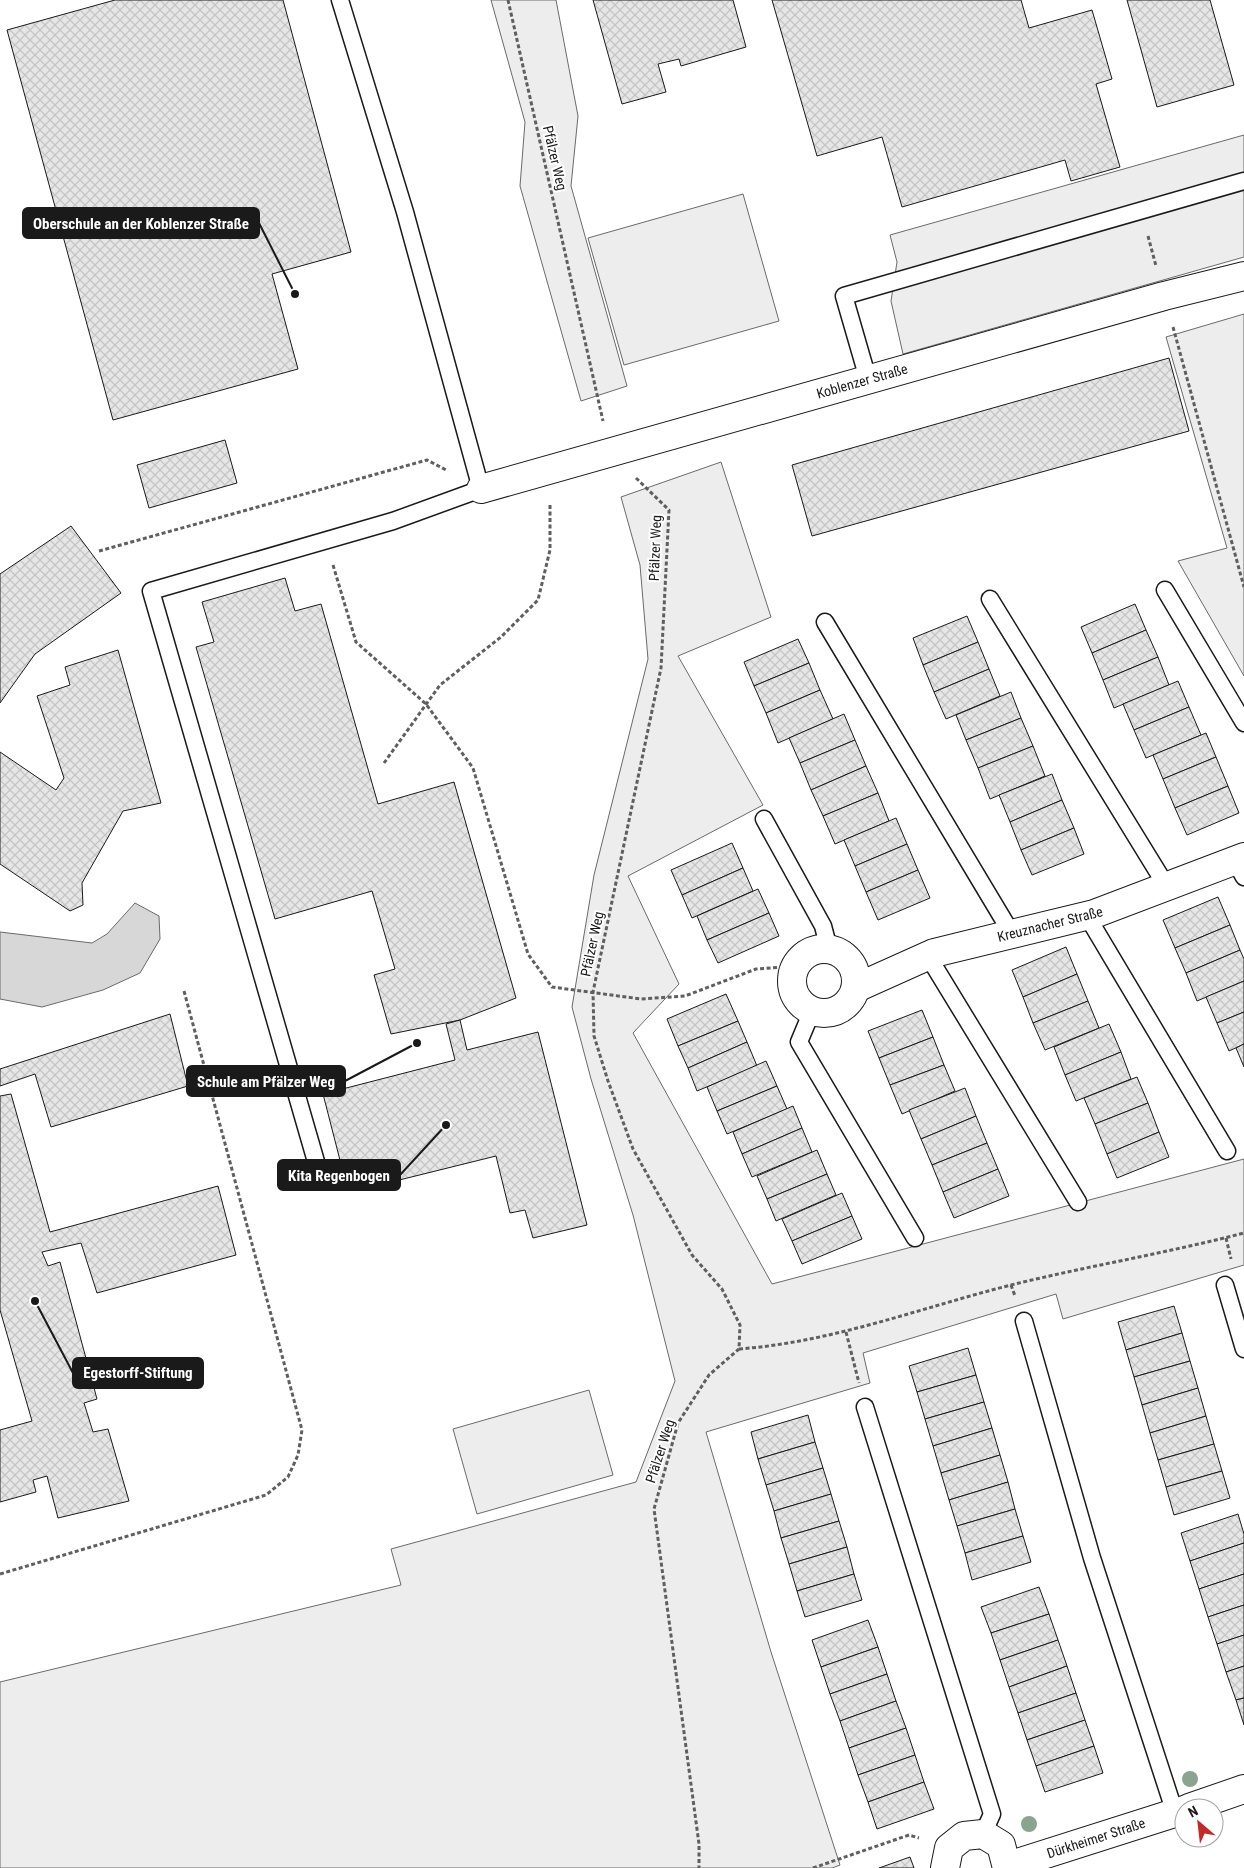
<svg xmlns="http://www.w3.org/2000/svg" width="1244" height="1868" viewBox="0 0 1244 1868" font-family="'Roboto Condensed',sans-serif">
  <defs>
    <pattern id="building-cross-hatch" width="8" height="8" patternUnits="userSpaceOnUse" patternTransform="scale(1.25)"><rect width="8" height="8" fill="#e6e6e6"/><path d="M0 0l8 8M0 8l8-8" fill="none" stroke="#c5c5c5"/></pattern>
  </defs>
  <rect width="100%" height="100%" fill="#fff"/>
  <g fill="#ededed" stroke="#6a6a6a">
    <path d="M491,0H556L578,116L571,186L627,386L581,401L520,186L525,122Z"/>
    <path d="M1244,135V257L903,354L891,301L897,262L890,235Z"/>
    <path d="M743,194L779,321L624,365L588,238Z"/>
    <path d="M1244,314V676L1178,561L1227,548L1166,337Z"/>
    <path d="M721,462L771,617L678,656L763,805L628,876L679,984L633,1033L772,1284L1244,1159V1265L1063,1319L1056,1294L863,1353L870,1383L706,1432L771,1652L840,1865L832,1868H0V1682L401,1585L391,1549L636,1482L675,1381L633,1215L591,1079L572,1007L594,875L648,659L640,565L621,497Z"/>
    <path d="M589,1390L613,1475L477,1514L453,1429Z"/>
  </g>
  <path fill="#d7d7d7" stroke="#6a6a6a" d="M135,903L159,916L160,939L140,973L103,990L42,1007L0,999V932L92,943L107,934Z"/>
  <g fill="url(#building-cross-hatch)" stroke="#1a1a1a">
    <path d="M115,0H283L351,252L272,274L298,369L113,420L7,30Z"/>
    <path d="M593,0H733L746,47L681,66L679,59L658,64L666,92L622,104Z"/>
    <path d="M772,0H1021L1029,28L1092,10L1112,79L1096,84L1120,167L1071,181L1065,160L902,207L882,137L817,156Z"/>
    <path d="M1127,0H1210L1234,85L1157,107Z"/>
    <path d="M1169,358L1189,431L812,536L792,465Z"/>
    <path d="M225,440L237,483L149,508L137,465Z"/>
    <path d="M71,526L121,593L35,654L0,703V574Z"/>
    <path d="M285,578L295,611L321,604L378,804L454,782L516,998L460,1020L391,1034L374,975L395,969L372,891L275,919L196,647L214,642L202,602Z"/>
    <path d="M1135,604L1146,630L1092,653L1081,627Z"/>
    <path d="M967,616L978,642L923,665L913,638Z"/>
    <path d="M1146,630L1158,657L1103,680L1092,653Z"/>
    <path d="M798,639L809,663L754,686L744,662Z"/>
    <path d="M978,642L989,669L934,692L923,665Z"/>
    <path d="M118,650L161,803L123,811L82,883L83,905L70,911L0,864V752L56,790L64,778L37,696L70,685L65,667Z"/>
    <path d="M1158,657L1169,685L1114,708L1103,680Z"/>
    <path d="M809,663L820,690L766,713L754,686Z"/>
    <path d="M989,669L1000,696L946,719L934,692Z"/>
    <path d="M1178,681L1189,707L1134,730L1123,704Z"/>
    <path d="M820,690L833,719L778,743L766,713Z"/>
    <path d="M1011,692L1021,718L966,740L956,715Z"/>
    <path d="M1189,707L1201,735L1146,758L1134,730Z"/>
    <path d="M844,714L855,740L800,763L789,738Z"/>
    <path d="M1021,718L1033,746L978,768L966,740Z"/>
    <path d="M1206,733L1216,757L1163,779L1153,755Z"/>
    <path d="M855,740L866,766L811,790L800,763Z"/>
    <path d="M1033,746L1045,776L990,799L978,768Z"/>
    <path d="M1216,757L1228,786L1175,808L1163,779Z"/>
    <path d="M866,766L878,793L823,816L811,790Z"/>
    <path d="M1052,774L1062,800L1010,822L999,795Z"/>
    <path d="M1228,786L1239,813L1187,835L1175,808Z"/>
    <path d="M878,793L889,821L835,844L823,816Z"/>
    <path d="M1062,800L1074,828L1021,850L1010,822Z"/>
    <path d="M896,818L907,844L855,866L844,840Z"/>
    <path d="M1074,828L1084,854L1032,875L1021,850Z"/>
    <path d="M732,843L743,868L682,895L671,870Z"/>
    <path d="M907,844L918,870L866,892L855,866Z"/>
    <path d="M743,868L753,891L692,918L682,895Z"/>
    <path d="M918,870L930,898L878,920L866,892Z"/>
    <path d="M758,889L769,913L707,940L697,916Z"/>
    <path d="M1218,897L1230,925L1175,948L1163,920Z"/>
    <path d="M769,913L779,936L718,963L707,940Z"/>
    <path d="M1230,925L1240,950L1186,973L1175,948Z"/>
    <path d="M1066,947L1077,974L1023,997L1012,970Z"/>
    <path d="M1240,950L1244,959V981L1197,1001L1186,973Z"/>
    <path d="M1077,974L1088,1001L1033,1023L1023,997Z"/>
    <path d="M1244,981V1012L1217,1023L1206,997Z"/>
    <path d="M726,994L738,1021L678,1046L667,1019Z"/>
    <path d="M1088,1001L1099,1028L1045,1050L1033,1023Z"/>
    <path d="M922,1010L933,1037L879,1058L868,1031Z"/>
    <path d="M1244,1012V1044L1229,1051L1217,1023Z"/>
    <path d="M170,1014L188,1086L51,1127L35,1074L0,1086V1069Z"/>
    <path d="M460,1020L467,1050L538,1032L587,1225L533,1238L525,1210L510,1213L496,1156L367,1188L361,1163L342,1168L323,1094L455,1060L446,1024Z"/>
    <path d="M738,1021L747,1042L688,1068L678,1046Z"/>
    <path d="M1109,1024L1121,1052L1065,1075L1054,1047Z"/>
    <path d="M933,1037L944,1065L890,1085L879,1058Z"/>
    <path d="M747,1042L757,1066L697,1091L688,1068Z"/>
    <path d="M1244,1044V1067L1236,1048Z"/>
    <path d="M1121,1052L1131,1079L1076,1101L1065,1075Z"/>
    <path d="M766,1061L777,1086L717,1111L707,1087Z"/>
    <path d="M944,1065L955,1091L902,1114L890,1085Z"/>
    <path d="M1137,1077L1148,1103L1095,1124L1084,1098Z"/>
    <path d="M777,1086L787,1109L727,1134L717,1111Z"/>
    <path d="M965,1088L976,1116L921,1139L909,1110Z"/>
    <path d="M11,1094L50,1232L218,1186L236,1255L97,1293L81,1243L42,1252L48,1266L60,1262L97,1399L84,1403L93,1432L108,1429L129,1501L58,1518L47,1476L33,1480L36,1492L0,1502V1430L32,1421L0,1310V1096Z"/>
    <path d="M1148,1103L1159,1132L1107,1154L1095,1124Z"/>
    <path d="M793,1106L802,1128L742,1154L733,1132Z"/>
    <path d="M976,1116L987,1143L932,1165L921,1139Z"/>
    <path d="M802,1128L812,1152L752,1177L742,1154Z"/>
    <path d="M1159,1132L1169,1157L1117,1178L1107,1154Z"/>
    <path d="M987,1143L998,1169L943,1192L932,1165Z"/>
    <path d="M817,1150L827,1174L767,1199L757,1176Z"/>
    <path d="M998,1169L1009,1196L954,1218L943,1192Z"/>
    <path d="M827,1174L836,1195L776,1221L767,1199Z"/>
    <path d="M842,1193L852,1216L792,1241L782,1219Z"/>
    <path d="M852,1216L862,1239L802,1264L792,1241Z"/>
    <path d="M1174,1306L1182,1333L1126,1350L1118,1322Z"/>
    <path d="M1182,1333L1190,1361L1134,1377L1126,1350Z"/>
    <path d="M968,1348L976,1375L917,1392L909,1366Z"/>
    <path d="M1190,1361L1198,1388L1142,1405L1134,1377Z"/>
    <path d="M976,1375L984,1402L925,1419L917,1392Z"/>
    <path d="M1198,1388L1206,1416L1150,1433L1142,1405Z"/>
    <path d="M984,1402L992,1428L933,1446L925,1419Z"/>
    <path d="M808,1415L815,1442L758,1459L751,1432Z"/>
    <path d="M1206,1416L1214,1444L1158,1460L1150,1433Z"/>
    <path d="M992,1428L1000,1455L941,1473L933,1446Z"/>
    <path d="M815,1442L823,1468L766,1485L758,1459Z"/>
    <path d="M1214,1444L1222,1471L1166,1487L1158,1460Z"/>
    <path d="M1000,1455L1008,1482L949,1500L941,1473Z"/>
    <path d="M823,1468L831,1494L774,1511L766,1485Z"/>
    <path d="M1222,1471L1230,1498L1174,1515L1166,1487Z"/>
    <path d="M1008,1482L1015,1509L957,1526L949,1500Z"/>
    <path d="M831,1494L839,1521L781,1538L774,1511Z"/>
    <path d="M1015,1509L1023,1536L965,1553L957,1526Z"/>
    <path d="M1238,1514L1244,1534V1543L1190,1561L1181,1533Z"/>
    <path d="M839,1521L847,1547L789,1564L781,1538Z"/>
    <path d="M1023,1536L1031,1562L972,1580L965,1553Z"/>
    <path d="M1244,1543V1574L1199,1589L1190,1561Z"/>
    <path d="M847,1547L854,1574L797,1591L789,1564Z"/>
    <path d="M854,1574L862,1600L805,1617L797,1591Z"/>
    <path d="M1244,1574V1605L1208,1617L1199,1589Z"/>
    <path d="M1039,1587L1049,1614L991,1633L981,1607Z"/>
    <path d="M1244,1605V1635L1217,1644L1208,1617Z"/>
    <path d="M1049,1614L1058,1640L1000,1660L991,1633Z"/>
    <path d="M868,1620L878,1647L821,1667L812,1640Z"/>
    <path d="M1244,1635V1666L1226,1672L1217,1644Z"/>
    <path d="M1058,1640L1067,1666L1009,1687L1000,1660Z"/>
    <path d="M878,1647L887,1674L830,1694L821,1667Z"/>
    <path d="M1067,1666L1076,1693L1018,1713L1009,1687Z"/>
    <path d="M1244,1666V1698L1236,1700L1226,1672Z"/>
    <path d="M887,1674L896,1701L840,1721L830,1694Z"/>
    <path d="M1076,1693L1085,1720L1027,1740L1018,1713Z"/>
    <path d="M1244,1698V1725L1236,1700Z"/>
    <path d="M896,1701L906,1728L849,1748L840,1721Z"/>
    <path d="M1085,1720L1094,1746L1036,1766L1027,1740Z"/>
    <path d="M906,1728L915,1755L858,1775L849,1748Z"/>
    <path d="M1094,1746L1103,1773L1045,1792L1036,1766Z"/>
    <path d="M915,1755L924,1782L868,1802L858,1775Z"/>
    <path d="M924,1782L934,1809L877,1829L868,1802Z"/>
    <path d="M910,1857L914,1868H879Z"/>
  </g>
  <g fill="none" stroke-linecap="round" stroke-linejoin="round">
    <defs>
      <g id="service">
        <path d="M868,379L844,296L1244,181"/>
        <path d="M1165,590L1244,723"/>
        <path d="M990,599L1167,887"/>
        <path d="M825,622L1012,934"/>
        <path d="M764,819L823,926L829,949"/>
        <path d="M1235,861L1244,877"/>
        <path d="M1087,916L1227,1151"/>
        <path d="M928,956L1078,1202"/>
        <path d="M812,1011L799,1042L915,1238"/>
        <path d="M319,1172L151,591L393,521L481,489L405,212L340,0"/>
        <path d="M1225,1285L1244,1349"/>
        <path d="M1024,1321L1092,1558L1175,1813"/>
        <path d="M865,1407L992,1814L983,1834"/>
      </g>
      <g id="minor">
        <path d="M481,489L1164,296L1244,276"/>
        <circle cx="824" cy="981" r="32"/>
        <path d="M856,988L934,953L1094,914L1244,857"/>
        <path d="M1189,1808L1244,1789"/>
        <path d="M1008,1866L1184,1810"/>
        <path d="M945,1868L949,1848L964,1836L983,1834L1001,1845L1007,1868"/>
      </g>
    </defs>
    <use href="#service" stroke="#1a1a1a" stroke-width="19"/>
    <use href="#minor" stroke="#1a1a1a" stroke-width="30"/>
    <g stroke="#5f5f5f" stroke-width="3" stroke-dasharray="4 2.5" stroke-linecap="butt">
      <path d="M508,0L603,421"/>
      <path d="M1148,236L1156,266"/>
      <path d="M1173,327L1244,587"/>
      <path d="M636,478L669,510L661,668L593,992L594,1036L608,1081L633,1149L692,1255L722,1289L740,1325L739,1349L709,1375L678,1423L654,1509L699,1844V1868"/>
      <path d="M99,551L427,460L448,471"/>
      <path d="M333,565L356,642L426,704L473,768L528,954L552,987L641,999L685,996L756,969L795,966"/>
      <path d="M384,763L440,685L501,637L538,600L550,550V503"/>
      <path d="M1226,1238L1231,1259"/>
      <path d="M1011,1285L1015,1296"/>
      <path d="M846,1332L859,1383"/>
      <path d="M739,1349C833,1342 920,1308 1011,1285C1088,1266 1167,1253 1244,1233"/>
      <path d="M0,1574L266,1495L288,1477L298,1455L302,1430L184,991"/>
      <path d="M813,1868L909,1835L919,1838"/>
    </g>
    <use href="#service" stroke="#fff" stroke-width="16"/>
    <use href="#minor" stroke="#fff" stroke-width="28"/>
  </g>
  <g fill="#8aa48f">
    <circle cx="1190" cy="1779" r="8"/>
    <circle cx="1029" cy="1824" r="8"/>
  </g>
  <g text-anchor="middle" stroke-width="4" stroke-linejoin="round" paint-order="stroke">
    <g font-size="14" fill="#1a1a1a" stroke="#fff">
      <text transform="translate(555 158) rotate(77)" y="5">Pfälzer Weg</text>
      <text transform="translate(862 381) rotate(-16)" y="5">Koblenzer Straße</text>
      <text transform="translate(655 548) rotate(-88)" y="5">Pfälzer Weg</text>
      <text transform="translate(1050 924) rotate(-14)" y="5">Kreuznacher Straße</text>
      <text transform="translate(592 944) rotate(-78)" y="5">Pfälzer Weg</text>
      <text transform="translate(660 1451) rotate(-72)" y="5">Pfälzer Weg</text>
      <text transform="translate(1096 1838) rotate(-18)" y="5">Dürkheimer Straße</text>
    </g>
  </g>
  <path fill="none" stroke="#1a1a1a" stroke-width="2" d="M295 294L259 223M417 1043L345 1081M446 1125L400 1175M35 1301L73 1373"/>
  <g fill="#1a1a1a" stroke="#fff" stroke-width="2">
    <circle cx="295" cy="294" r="5"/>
    <circle cx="417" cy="1043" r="5"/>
    <circle cx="446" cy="1125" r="5"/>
    <circle cx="35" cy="1301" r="5"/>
  </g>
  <g fill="#1a1a1a" stroke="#1a1a1a" stroke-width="2">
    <rect x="23" y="208" width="236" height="30" rx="5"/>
    <rect x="187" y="1066" width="158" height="30" rx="5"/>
    <rect x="278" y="1160" width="122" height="30" rx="5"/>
    <rect x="73" y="1358" width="130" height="30" rx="5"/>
  </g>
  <g font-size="15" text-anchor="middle" font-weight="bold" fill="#fff">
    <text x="141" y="229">Oberschule an der Koblenzer Straße</text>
    <text x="266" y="1087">Schule am Pfälzer Weg</text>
    <text x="339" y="1181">Kita Regenbogen</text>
    <text x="138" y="1378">Egestorff-Stiftung</text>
  </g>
  <g transform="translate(1199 1823) rotate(332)"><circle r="24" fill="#ffffff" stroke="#a3a3a3"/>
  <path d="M0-4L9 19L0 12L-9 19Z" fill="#c62828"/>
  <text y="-8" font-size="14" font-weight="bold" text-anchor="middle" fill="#1a1a1a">N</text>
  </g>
</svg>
